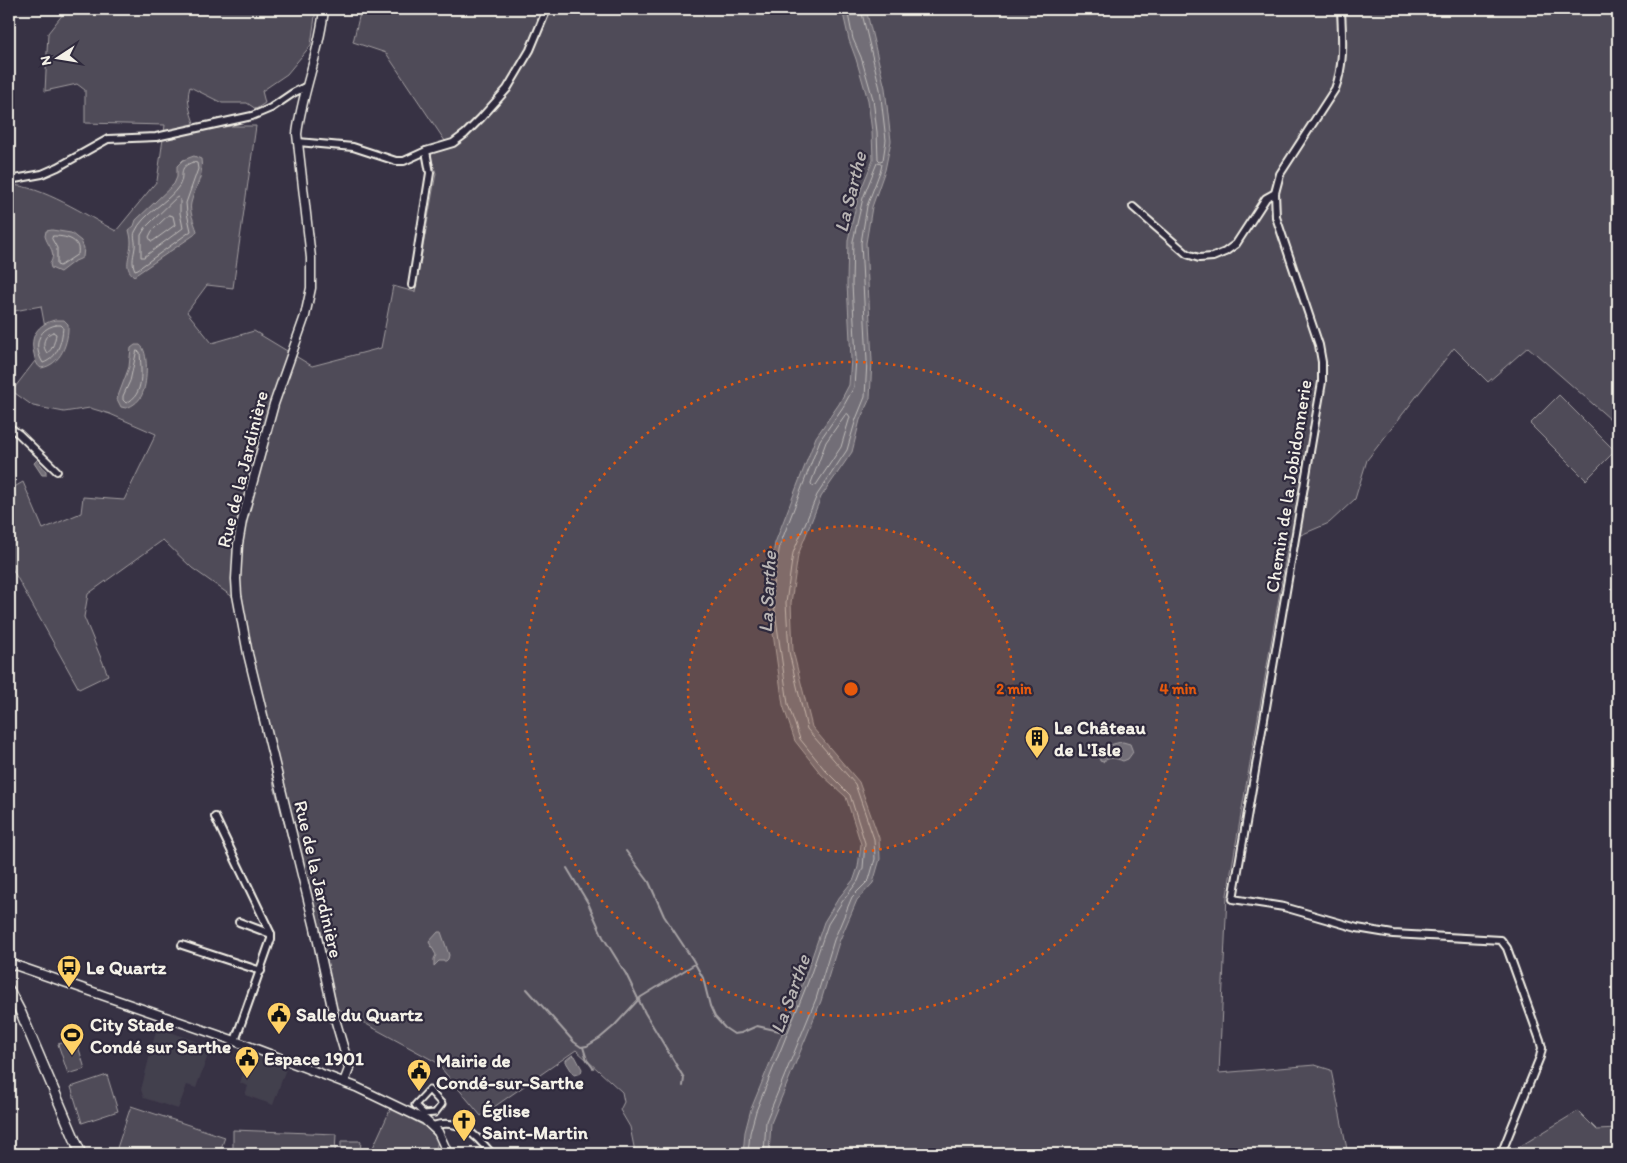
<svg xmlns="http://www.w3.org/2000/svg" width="1627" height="1163" viewBox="0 0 1627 1163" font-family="Itim,sans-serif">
  <rect width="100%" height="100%" fill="#373244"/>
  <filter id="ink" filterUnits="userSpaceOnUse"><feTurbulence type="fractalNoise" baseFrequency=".02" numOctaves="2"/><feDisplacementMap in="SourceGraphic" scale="10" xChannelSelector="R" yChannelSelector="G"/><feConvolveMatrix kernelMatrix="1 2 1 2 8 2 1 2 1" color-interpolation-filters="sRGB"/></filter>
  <g filter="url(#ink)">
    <g fill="#433f4e">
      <path d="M157,1027L211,1047L196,1088L187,1085L178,1109L144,1098L141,1090Z"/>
      <path d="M250,1052L287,1066L273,1105L245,1095L248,1086L240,1083Z"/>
    </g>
    <g fill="#504b59" stroke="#a29ea0">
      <path d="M67,9H320H316L311,45L287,74L262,91L265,103L256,109L247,103H222L190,87C185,101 192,117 197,131L231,126H256L233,288L207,285L187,312L212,343L254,331L312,366L381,348L393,286L415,292L436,173L430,155L447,144L386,53L353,42L361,9H1618V426L1528,347L1488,382L1454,348L1367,460L1355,499L1329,523L1289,540L1227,895L1219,1073L1315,1065L1331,1070L1348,1154H633L635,1152L630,1127L620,1110L624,1102L622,1092L576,1050L481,1116L436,1062L333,1006L274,786L251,663L237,600L192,568L163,540L88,594L84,617L108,675L79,689L9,563V490L23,482L43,529L81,513L83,497L124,500L156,434L110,414L90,408L64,412L33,406L12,391L48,344L41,306L9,312V185C41,185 87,216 116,231L157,181L165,125L85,123V90L77,84L45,91L48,33Z"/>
      <path d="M1559,395L1615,451L1586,480L1530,424Z"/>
      <path d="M76,1039L85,1069L68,1074L58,1044Z"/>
      <path d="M107,1075L118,1111L82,1123L71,1087Z"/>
      <path d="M131,1106L225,1137L219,1154H115Z"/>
      <path d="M391,1108L424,1126L438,1140L435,1154H370Z"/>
      <path d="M1578,1111L1597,1130L1618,1129V1154H1480L1514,1150Z"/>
      <path d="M233,1130L336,1134L335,1154H233Z"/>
      <path d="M341,1141H361L360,1154H341Z"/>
    </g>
    <g fill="#726e77" stroke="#a6a2a4">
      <path d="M842,9H866L885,88L891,141L885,170L872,207L866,243L872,361L870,398L860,420L852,452L821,497L798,555L791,603L793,651L812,727L859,782L879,838L880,859L873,883L857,900L839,942L821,1001L771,1123L769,1154H743L745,1132L751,1109L804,980L824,922L838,899L854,879L858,867L861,844L846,797L821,774L795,741L783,705L767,590L775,543L816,437L839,404L849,385L851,359L847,284L848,240L858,197L873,160L872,132L868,100L856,59L849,40Z"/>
      <path d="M194,156L201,159C204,178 195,186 191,203C189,211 194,222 197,231L194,235L134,276C122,267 131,255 131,242C131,238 130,234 129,230L134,226L136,220L174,184L177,177V166L183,160Z"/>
      <path d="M52,230L71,233L81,241L84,248L83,257L80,259L73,262L60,272L51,268L50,264C57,251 48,247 45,236L46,231Z"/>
      <path d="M55,320H64L68,324C69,342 61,365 41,368C36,365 35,359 34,354C29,336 38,324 55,320Z"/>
      <path d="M135,345H140C149,351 147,383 143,392C141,400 133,406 126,408L121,407L117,399L129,367L131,348Z"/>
      <path d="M37,460L46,471V475H42L34,463Z"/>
      <path d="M1123,742L1130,744L1133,752L1128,759L1123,761C1115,758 1110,756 1103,762L1100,761L1099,753C1105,746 1114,743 1123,742Z"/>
      <path d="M438,932H441L449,955L448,959L446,961H439L434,966V959L436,955L429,942Z"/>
      <path d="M572,1055L575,1056L582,1069L581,1073L574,1075L566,1062V1060Z"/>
    </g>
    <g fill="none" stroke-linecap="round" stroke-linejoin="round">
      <g stroke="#c0bdbb" stroke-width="1">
        <path d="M847,9L853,39L861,57L873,99L877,132L878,159L880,161L883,160L886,140L880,89L861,9"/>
        <path d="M193,162L197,163L198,169L186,203L187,213L191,231L138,269L135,270C131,262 134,255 135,247C136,242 133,236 135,232C143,213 169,202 179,186C186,174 176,168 193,162Z"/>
        <path d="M176,198L178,197L180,199V213L183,228L144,257H141V235L146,227Z"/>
        <path d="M169,215L173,216L175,225L153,241H151L149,237L152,231Z"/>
        <path d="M53,236C65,236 81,239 78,254L60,266L57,265V248L52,239Z"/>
        <path d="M56,325H61L63,327C62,341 58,358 43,363C33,347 37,329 56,325Z"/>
        <path d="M53,332L56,334C55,340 53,350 47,353C41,345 44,335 53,332Z"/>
        <path d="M137,351L140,352C141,370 145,395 126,403L123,400V396L130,381Z"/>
        <path d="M848,414L850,417L841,447L816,485L812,486L811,483L826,442L845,415Z"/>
        <path d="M748,1154L750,1133L756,1111L808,982L828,924L842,902L858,881L863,868L865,843L850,795L825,770L800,739L788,704L772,590L780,545L820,440L843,407L854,387L856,358L852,284L853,241L863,198L877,163L879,162L882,164L881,169L867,206L861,243L867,361L865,397L856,419L847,450L817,495L793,553L786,603L789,652L807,729L855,784L874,839L875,859L869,880L852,897L834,940L816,999L766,1121L764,1154"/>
      </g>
      <g stroke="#a6a2a4" stroke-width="2">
        <path d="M626,851L649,882L664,916L693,960L703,978L710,1006L715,1017L725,1028L734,1034L741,1033L757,1026L784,1032"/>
        <path d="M567,868L588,903L603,937L626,974L645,1013L684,1078L683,1086"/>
        <path d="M527,989L574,1042L581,1047L587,1046L600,1038L614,1026L641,997L695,964"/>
        <path d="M583,1047L587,1060L593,1068"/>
      </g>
      <defs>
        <path id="pedestrian" d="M429,1090L442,1104L435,1113L424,1114L415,1105Z"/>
        <g id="minor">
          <path d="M1341,9C1342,36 1345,63 1335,89L1280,174L1275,193L1276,217L1319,345L1322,362V382L1233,899L1284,907L1357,928L1393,934L1501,940L1507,948L1540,1040L1542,1048L1540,1057L1501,1154"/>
          <path d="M298,142L353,147L396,161H404L426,151L453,143L465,134L481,118L507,89L530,50L547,9"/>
          <path d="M9,180L42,174L58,167L108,139L156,137L252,116L271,108L293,93L307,86"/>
          <path d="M1133,207L1187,254L1199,258L1213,257L1225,252L1236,244L1266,198L1275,193"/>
          <path d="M412,285L430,173L426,151"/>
          <path d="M9,427L19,434L57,471"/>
          <path d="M215,817L271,934V939L235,1041"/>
          <path d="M239,922L271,934"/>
          <path d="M182,945L261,971"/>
          <path d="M432,1126C460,1117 476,1135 492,1154"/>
        </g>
        <g id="tertiary">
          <path d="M324,9C320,52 302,92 297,134L311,258V288L305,316L274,404L242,521L238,544L236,579L237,595L248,654L315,928L333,1012L347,1060L349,1069L344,1082"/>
          <path d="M9,963L235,1041L356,1087L425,1120L438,1132L448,1154"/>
        </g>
        <path id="secondary" d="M9,990L21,1013L81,1154"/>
      </defs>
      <use href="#pedestrian" stroke="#f4f1e8" stroke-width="9"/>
      <use href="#minor" stroke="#f4f1e8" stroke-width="10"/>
      <use href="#tertiary" stroke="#f4f1e8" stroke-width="11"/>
      <use href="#secondary" stroke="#f4f1e8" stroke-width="12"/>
      <use href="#pedestrian" stroke="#2f2a3d" stroke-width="5"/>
      <use href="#minor" stroke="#2f2a3d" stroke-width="6"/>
      <use href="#tertiary" stroke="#2f2a3d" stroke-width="8"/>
      <use href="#secondary" stroke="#2f2a3d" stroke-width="9"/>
    </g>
  </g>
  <circle cx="851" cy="689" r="163" fill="#e8590c" fill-opacity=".12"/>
  <g fill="none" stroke="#e8590c" stroke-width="2.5" stroke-dasharray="2.5 5">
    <circle cx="851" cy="689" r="163"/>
    <circle cx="851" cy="689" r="327"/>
  </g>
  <defs>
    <symbol id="building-pin" viewBox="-11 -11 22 30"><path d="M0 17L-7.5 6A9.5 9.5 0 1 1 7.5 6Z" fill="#ffd166" stroke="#2f2a3d"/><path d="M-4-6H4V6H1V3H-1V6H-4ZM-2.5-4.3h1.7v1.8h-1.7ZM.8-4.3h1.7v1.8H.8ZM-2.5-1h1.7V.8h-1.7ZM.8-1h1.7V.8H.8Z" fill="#111"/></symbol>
    <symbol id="bus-pin" viewBox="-11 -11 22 30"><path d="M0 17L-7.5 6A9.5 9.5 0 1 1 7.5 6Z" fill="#ffd166" stroke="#2f2a3d"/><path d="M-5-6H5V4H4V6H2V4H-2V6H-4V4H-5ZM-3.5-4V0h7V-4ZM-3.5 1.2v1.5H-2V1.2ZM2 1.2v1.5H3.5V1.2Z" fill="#111"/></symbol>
    <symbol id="civic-pin" viewBox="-11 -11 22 30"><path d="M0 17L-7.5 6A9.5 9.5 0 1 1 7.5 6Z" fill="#ffd166" stroke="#2f2a3d"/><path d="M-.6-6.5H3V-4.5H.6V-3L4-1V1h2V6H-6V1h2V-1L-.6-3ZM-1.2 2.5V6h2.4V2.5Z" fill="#111"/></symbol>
    <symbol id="stadium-pin" viewBox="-11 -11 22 30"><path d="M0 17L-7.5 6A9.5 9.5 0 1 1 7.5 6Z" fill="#ffd166" stroke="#2f2a3d"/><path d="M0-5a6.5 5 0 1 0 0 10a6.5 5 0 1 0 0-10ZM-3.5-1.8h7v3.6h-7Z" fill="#111"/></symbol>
    <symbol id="church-pin" viewBox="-11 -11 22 30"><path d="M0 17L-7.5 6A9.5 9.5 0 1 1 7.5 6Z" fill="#ffd166" stroke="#2f2a3d"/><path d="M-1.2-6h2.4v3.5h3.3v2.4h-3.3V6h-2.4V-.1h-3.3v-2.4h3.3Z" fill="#111"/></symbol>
  </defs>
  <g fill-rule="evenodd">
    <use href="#building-pin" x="1023" y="724" width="28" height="38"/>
    <use href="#bus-pin" x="55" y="953" width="28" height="38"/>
    <use href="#civic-pin" x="265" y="1000" width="28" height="38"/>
    <use href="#stadium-pin" x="58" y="1021" width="28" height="38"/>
    <use href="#civic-pin" x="233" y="1044" width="28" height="38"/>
    <use href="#civic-pin" x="405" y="1057" width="28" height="38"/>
    <use href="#church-pin" x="450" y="1107" width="28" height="38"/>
  </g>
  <g text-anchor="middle" stroke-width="4.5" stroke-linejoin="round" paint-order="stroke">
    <g font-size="19" fill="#f4f1e8" stroke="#2f2a3d">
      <text transform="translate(242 469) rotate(-76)" y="7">Rue de la Jardinière</text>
      <text transform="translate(1288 486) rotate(-81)" y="7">Chemin de la Jobidonnerie</text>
      <text transform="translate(319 879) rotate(77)" y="7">Rue de la Jardinière</text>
    </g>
    <g font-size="19" font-weight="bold" fill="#f4f1e8" stroke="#2f2a3d" text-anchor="start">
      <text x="1054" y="734">Le Château<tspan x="1054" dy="22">de L'Isle</tspan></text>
      <text x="86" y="974">Le Quartz</text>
      <text x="296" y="1021">Salle du Quartz</text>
      <text x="90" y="1031">City Stade<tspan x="90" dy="22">Condé sur Sarthe</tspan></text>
      <text x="264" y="1065">Espace 1901</text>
      <text x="436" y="1067">Mairie de<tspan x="436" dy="22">Condé-sur-Sarthe</tspan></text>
      <text x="482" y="1117">Église<tspan x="482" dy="22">Saint-Martin</tspan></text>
    </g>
    <g font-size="20" font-style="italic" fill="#bab6b5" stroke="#2f2a3d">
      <text transform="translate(850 192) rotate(-76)" y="7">La Sarthe</text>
      <text transform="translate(767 592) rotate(-87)" y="7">La Sarthe</text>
      <text transform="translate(790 994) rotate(-70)" y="7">La Sarthe</text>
    </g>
  </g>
  <circle cx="851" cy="689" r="8" fill="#e8590c" stroke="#2f2a3d" stroke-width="2.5"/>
  <g font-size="15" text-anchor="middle" font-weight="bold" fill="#e8590c" stroke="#2f2a3d" stroke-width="4.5" stroke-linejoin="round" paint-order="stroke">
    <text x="1014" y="694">2 min</text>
    <text x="1178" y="694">4 min</text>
  </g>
  <rect width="1627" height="1163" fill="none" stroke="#2f2a3d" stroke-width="30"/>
  <rect x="15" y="15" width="1597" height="1133" fill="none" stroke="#f4f1e8" stroke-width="2" filter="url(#ink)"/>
  <g transform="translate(58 58) rotate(258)" stroke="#2f2a3d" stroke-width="4" paint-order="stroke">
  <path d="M0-4L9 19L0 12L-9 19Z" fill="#f4f1e8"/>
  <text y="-8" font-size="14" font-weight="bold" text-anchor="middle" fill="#f4f1e8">N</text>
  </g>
</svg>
